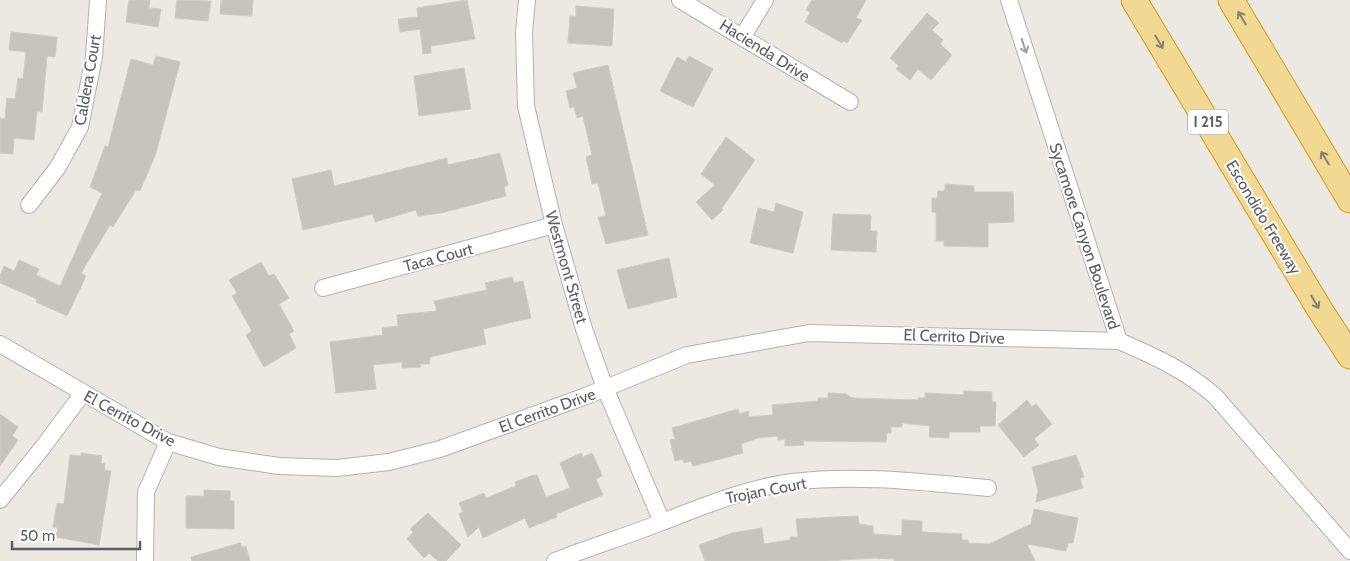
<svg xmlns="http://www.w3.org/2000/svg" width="1350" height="561" viewBox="0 0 1350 561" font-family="Cabin,sans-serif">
  <rect width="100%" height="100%" fill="#ebe9e2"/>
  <g fill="#c7c4be" stroke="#cfcbc1">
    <path d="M129,0H150L149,8L161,9L158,27L126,22Z"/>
    <path d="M177,0L211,1L208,21L175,18Z"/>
    <path d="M221,0H253L252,16L220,14Z"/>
    <path d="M467,0L475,39L431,46V53L423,54L420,29L400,32L398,19L418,17L417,8Z"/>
    <path d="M812,0H866L856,18L862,20L847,43L843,41L842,43L805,22L810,12L806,10Z"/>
    <path d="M576,6L614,9L612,46L568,43L570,16L576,17Z"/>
    <path d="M927,13L939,23L932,30L943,40L940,44L952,55L931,80L918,69L910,80L896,69L899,66L890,58Z"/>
    <path d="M11,32L57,37L55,57L47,56L42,112L37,111L34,140L14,138L13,154L0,153V118L5,119L7,98L15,99L18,78L23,79L26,52L9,50Z"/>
    <path d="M156,56L180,62L156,153L140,191L136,190L113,227L110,225L81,273L86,276L67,316L36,302L37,299L0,283V276L4,266L14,271L19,260L39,269L36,275L60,286L102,193L90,187L105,146L108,147L131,59L153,65Z"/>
    <path d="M689,56L713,69L693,107L660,91L677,57L686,62Z"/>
    <path d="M608,65L648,235L606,244L598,217L606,216L598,183L592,184L586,157L592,155L583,116L577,118L574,107L570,108L566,91L577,88L573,73Z"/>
    <path d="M464,68L471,109L419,116L414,76Z"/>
    <path d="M726,137L755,160L722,208L723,210L712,220L696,202L715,185L701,174Z"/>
    <path d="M500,153L508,185L504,187L506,196L441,213L418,216L416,210L375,222L373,214L303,230L292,179L331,170L334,186L447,158L448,165Z"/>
    <path d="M945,184L974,186V192H1013L1014,222L988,223V247L944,246V241H936V212H932V198H937L938,191H945Z"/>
    <path d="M776,203L803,212L793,253L750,243L758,208L774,212Z"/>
    <path d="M833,214L871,215L870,231H877L876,252L831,250Z"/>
    <path d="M669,258L677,297L628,309L617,270Z"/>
    <path d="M261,262L269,276L274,274L289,298L279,304L294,331L289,334L296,348L264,367L246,335L252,331L232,296L237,293L229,280Z"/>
    <path d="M512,277L514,283L523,281L531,318L483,329L486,344L430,357L429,364H420L421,367L402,368V362L373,365L376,389L336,393L330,342L383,335L382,328L398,326L397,315L437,311L434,301L487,290L485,283Z"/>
    <path d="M964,391L992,392V402H996L995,426H980V432H949V438L929,437L930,426L902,423V427H891V433H887L886,442L803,441L804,445L785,446V439L778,440V436L758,438L741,444L743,453L693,466L691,461L684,463L683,459L675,461L670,440L675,439L672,428L738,409L740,414L748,411L749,417L773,415L772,405L818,401V398H828V393L846,394L852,398L918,400V398H925V393L964,395Z"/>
    <path d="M1027,400L1032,407L1036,404L1052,424L1034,439L1039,445L1024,457L998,425Z"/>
    <path d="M0,414L18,427L12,436L18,440L0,466Z"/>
    <path d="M81,453L102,456L101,463L105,464L104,470L111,471L99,545L56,537L58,528L53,527L57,503L64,504L70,455L81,456Z"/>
    <path d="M581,453L583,457L592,453L596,461L602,476L596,479L603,495L556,514L557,517L529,528L525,518L483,538L479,527L468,537L459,514L463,512L459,503L484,493L486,498L516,486L515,482L531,476L537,475L546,497L570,488L560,463Z"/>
    <path d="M1076,455L1084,477L1080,478L1083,488L1036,502L1038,491L1032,467Z"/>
    <path d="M204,490L230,491V501H234V529L186,528V496H204Z"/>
    <path d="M1034,509L1078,518L1073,543H1068L1066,551L1027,544L1035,561H894V559L875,558L826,561H705L699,545L732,533L762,528L764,544L790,540V537H798L796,519L858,516L859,524L873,526V534L902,536V520L922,521V532L962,534V540H968V543L989,544L1031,524Z"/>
    <path d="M428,513L461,545L446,561H438L429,553L424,558L407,539L413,532L410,529Z"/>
    <path d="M240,543L242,547L246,546L250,561H192L191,557Z"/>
  </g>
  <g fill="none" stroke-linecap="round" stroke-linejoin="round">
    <defs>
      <g id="minor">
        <path d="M527,0L524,32L526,106L554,225L584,329L605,388L662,522"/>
        <path d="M680,0L850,102"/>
        <path d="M1009,0L1119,341"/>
        <path d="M743,36L765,0"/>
        <path d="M29,205L58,167L80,127L94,57L98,0"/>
        <path d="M323,288L554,225"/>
        <path d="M0,344L168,442L219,457L279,466L337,468L389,462L440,449L586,396L687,355L809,333L1119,341C1156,357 1185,370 1215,396L1350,551"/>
        <path d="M0,500L43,447L83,393"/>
        <path d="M145,561L146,492L168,442"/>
        <path d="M555,561C590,547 627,536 662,522C704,506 746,488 792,482C857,474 922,482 988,488"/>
      </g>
      <g id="highway">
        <path d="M1134,0L1320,310L1350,356"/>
        <path d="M1231,0L1350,200"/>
      </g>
    </defs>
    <use href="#minor" stroke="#afb2b6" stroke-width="18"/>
    <use href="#highway" stroke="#d59917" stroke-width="27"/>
    <use href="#minor" stroke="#fff" stroke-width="16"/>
    <use href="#highway" stroke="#f1d893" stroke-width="25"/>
  </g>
  <defs><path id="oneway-shaft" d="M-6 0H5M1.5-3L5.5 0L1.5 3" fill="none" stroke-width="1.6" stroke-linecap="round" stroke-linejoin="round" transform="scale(1.25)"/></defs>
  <g stroke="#878270">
    <use href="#oneway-shaft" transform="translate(1242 18) rotate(-121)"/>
    <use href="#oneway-shaft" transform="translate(1159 42) rotate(59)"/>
    <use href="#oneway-shaft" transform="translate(1325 158) rotate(-121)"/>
    <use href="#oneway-shaft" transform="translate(1315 302) rotate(59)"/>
  </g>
  <use stroke="#9c9ea0" href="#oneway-shaft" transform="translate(1024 46) rotate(72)"/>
  <g text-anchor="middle" stroke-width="4" stroke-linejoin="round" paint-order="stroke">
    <rect fill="#fff" stroke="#8c8e90" stroke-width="1" x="1188" y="109.5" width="40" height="25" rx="4"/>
    <g font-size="15" font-weight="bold" fill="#5a5d61">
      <text x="1208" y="127">I 215</text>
    </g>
    <g font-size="16" fill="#5a5d61" stroke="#fff">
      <text transform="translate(765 50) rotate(32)" y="6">Hacienda Drive</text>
      <text transform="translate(87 80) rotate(-80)" y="6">Caldera Court</text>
      <text transform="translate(1264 217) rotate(59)" y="6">Escondido Freeway</text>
      <text transform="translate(1085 236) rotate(72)" y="6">Sycamore Canyon Boulevard</text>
      <text transform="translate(438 257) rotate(-15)" y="6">Taca Court</text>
      <text transform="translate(567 267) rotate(74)" y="6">Westmont Street</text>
      <text transform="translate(954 336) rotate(2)" y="6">El Cerrito Drive</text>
      <text transform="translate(547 410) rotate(-20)" y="6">El Cerrito Drive</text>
      <text transform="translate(130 418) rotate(28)" y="6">El Cerrito Drive</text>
      <text transform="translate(766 490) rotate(-11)" y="6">Trojan Court</text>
    </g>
  </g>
  <path d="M12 541v8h128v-8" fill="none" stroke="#5a5d61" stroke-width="2.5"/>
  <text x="20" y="541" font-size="15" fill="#5a5d61" stroke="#ffffff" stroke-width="4" paint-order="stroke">50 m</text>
</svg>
